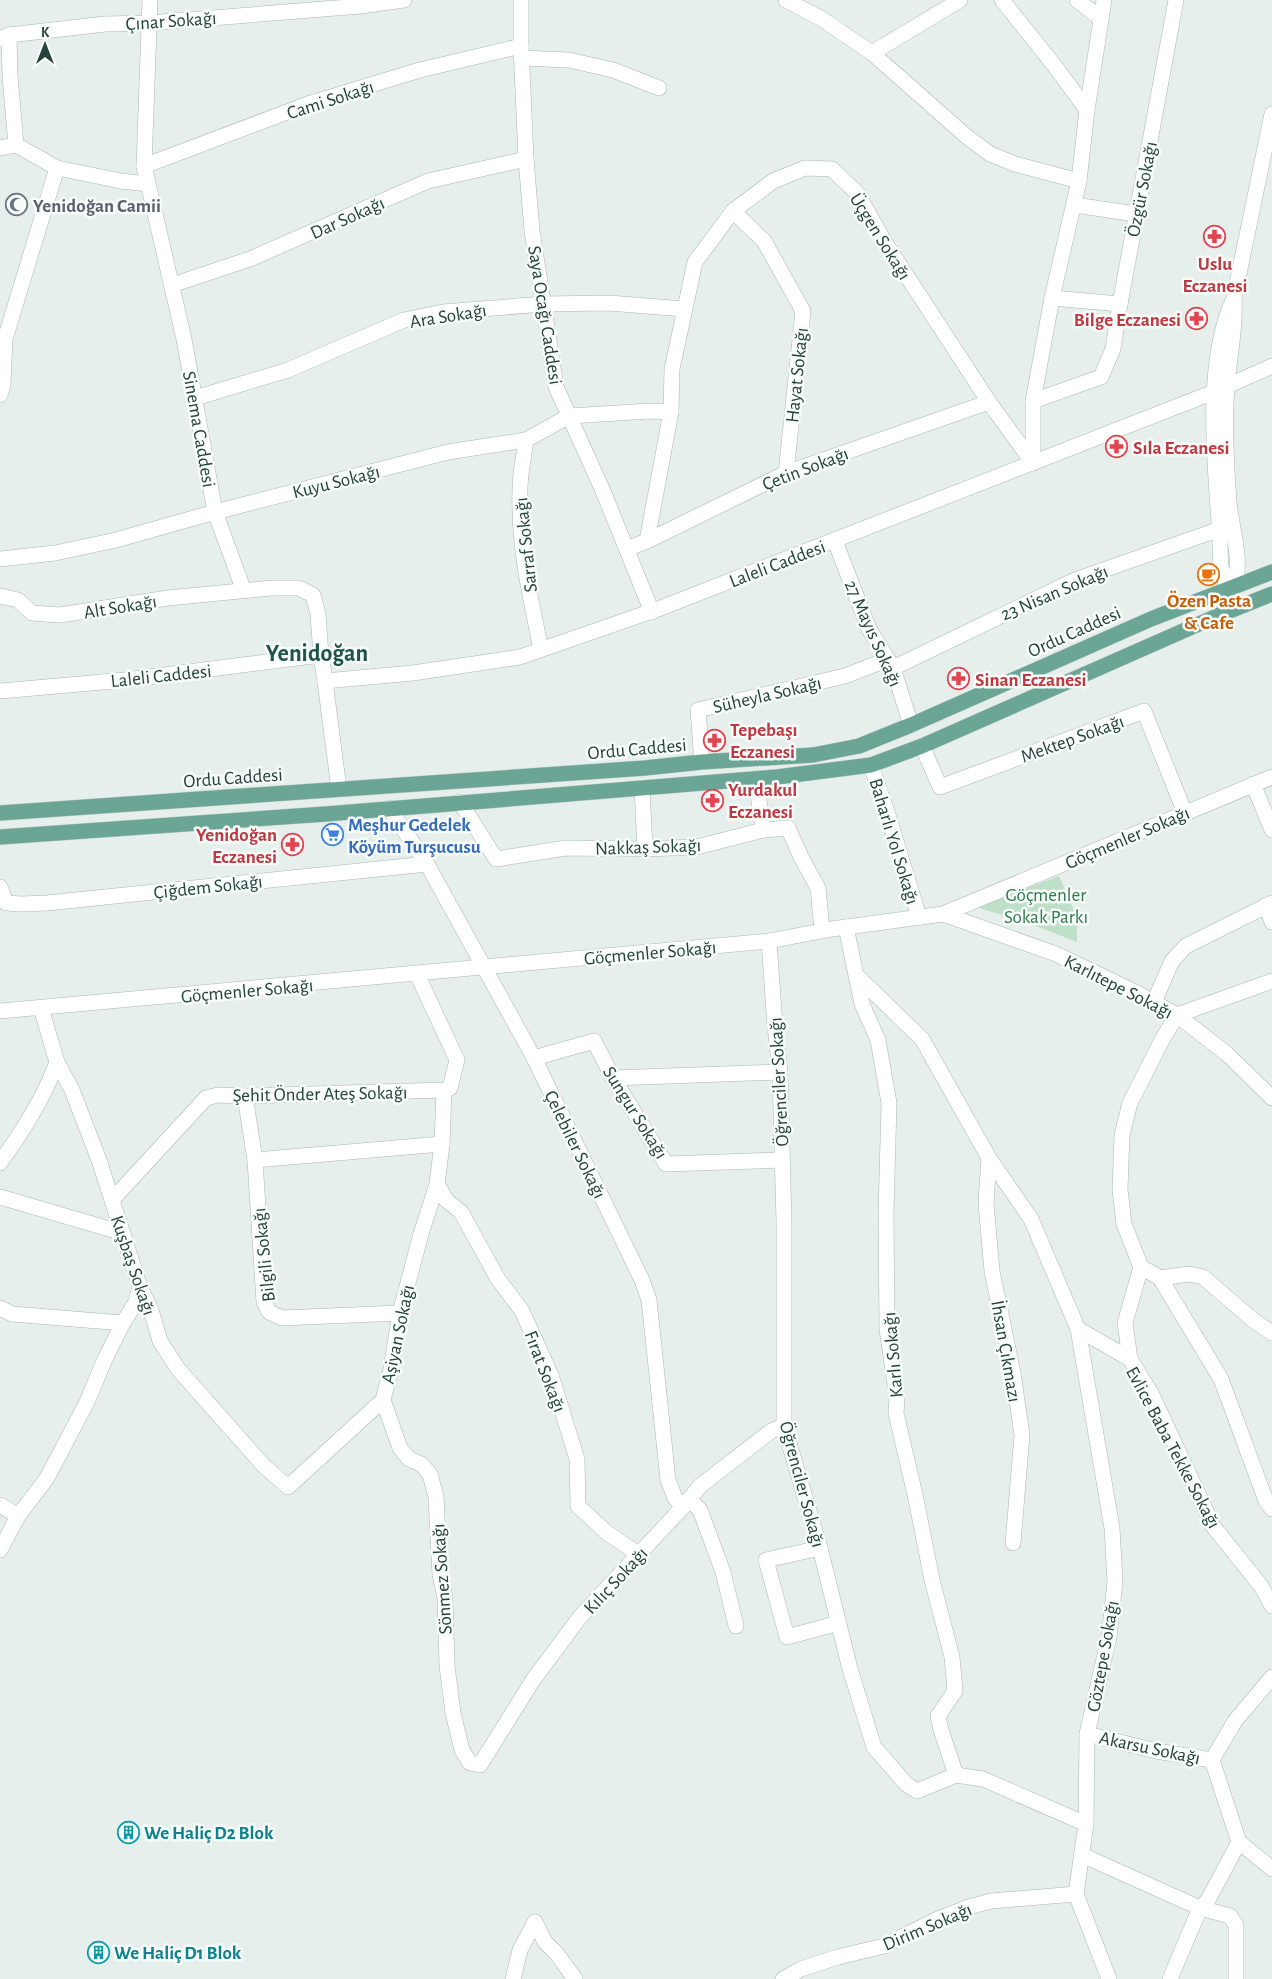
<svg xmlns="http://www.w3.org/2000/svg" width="1272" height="1979" viewBox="0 0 1272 1979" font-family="'Alegreya Sans',sans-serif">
  <rect width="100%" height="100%" fill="#e6efeb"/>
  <path fill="#bfe0c8" d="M1059,876L1077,918V942L1031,924L976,907Z"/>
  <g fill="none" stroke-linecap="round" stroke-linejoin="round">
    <defs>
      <g id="minor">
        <path d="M786,0L822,19L872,53L966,136L990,154L1015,164L1079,181"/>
        <path d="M1002,0L1054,65L1087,110"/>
        <path d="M1077,0L1100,18"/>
        <path d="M9,35L10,76L16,145"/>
        <path d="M0,39L9,35L105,24L149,23L361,6L404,0"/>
        <path d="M872,53L960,0"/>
        <path d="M522,58L569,60L613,70L659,88"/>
        <path d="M0,148L16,145L57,168L121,181L148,184"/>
        <path d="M144,166L308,104L420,70L521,46"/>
        <path d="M1075,205L1136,214"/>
        <path d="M733,211L764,241L803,311L786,473"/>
        <path d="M172,285L250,259L428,181L526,159"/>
        <path d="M1052,298L1120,304"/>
        <path d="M0,395L3,385L5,339L57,168"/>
        <path d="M195,398L288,370L404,320L443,312L544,304L609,303L684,309"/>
        <path d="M1033,401L1101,377L1113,349L1120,304L1176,0"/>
        <path d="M526,440C524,456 520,473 520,489C518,543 530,597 541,649"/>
        <path d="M1033,463V401L1052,298L1079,181L1087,110L1104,0"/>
        <path d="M647,541L671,412L672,369L695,262L733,211L773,181L805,168L832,169L857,193L884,241L989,402L1033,463"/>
        <path d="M835,541L869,629L893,668L911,725"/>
        <path d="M627,549L647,541L786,473L989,402"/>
        <path d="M0,559L55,553L116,540L215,512L448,452L526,440L569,416L650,411L671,412"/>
        <path d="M0,596L18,600L32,613L60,615L168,598L272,588H299L313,595L318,614L321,655"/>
        <path d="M893,668L1075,580L1220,529"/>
        <path d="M325,681L339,789"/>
        <path d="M922,746L940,787L1144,711L1185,813"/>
        <path d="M702,762L698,710L845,676L886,660"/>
        <path d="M871,765L889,818L919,917"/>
        <path d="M756,779L763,830"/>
        <path d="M1253,784L1272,830"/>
        <path d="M642,788L645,849"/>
        <path d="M460,802L496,859L566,848L645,849L697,847L763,830L788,828L802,859L818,888L822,930"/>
        <path d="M389,808L427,864L534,1058L642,1280L649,1300L668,1480L675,1498L683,1507"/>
        <path d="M0,887L6,903L21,904L47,903L427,864"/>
        <path d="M1266,905L1272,922"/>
        <path d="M943,914L1056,954L1137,993L1177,1015L1227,1054L1272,1098"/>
        <path d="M846,927L862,1004L878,1040L889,1103L886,1213L887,1329L897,1398L896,1413L916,1499L932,1580L952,1657L955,1691L938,1716L941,1730L956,1775"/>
        <path d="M769,941L775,1026L780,1072L784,1222V1426L820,1548L850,1669L874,1747L906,1784L917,1791L956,1775L983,1779L1086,1824"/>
        <path d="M857,976L922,1039L989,1158L1031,1219L1078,1329L1112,1528L1115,1582L1109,1637L1087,1734L1086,1824L1076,1894L1109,1979"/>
        <path d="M1154,1002L1172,961L1186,946L1272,903"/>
        <path d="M41,1008L57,1062L72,1090L99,1160L140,1287L151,1310L160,1341L178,1369L264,1466L288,1487L383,1400L391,1369L400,1313L421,1234L437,1184L442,1144L444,1090"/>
        <path d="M534,1058L594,1041L613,1078L666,1164L782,1160"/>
        <path d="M613,1078L780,1072"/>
        <path d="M245,1096L255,1160L264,1302L269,1312L282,1318L400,1313"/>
        <path d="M989,1158L986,1203L992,1271L1013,1373L1022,1435L1013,1543"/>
        <path d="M255,1160L442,1144"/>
        <path d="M0,1163C23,1130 43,1100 57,1062"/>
        <path d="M437,1184L446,1200L461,1212L498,1279L522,1311L551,1375L577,1459L578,1506L606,1532L638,1554"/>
        <path d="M0,1197L123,1233"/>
        <path d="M112,1200L206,1098L218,1095L245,1096L444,1090L450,1088L457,1060L417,974"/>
        <path d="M1141,1267L1160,1278L1221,1379L1266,1501L1272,1509"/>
        <path d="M1160,1278L1189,1274L1203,1277L1253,1320L1272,1333"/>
        <path d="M0,1308L12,1314L123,1323"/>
        <path d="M1078,1329L1130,1359L1152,1395L1213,1526L1261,1586L1272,1606"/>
        <path d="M1130,1359L1125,1323L1141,1267L1124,1224L1120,1189L1122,1135L1130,1103L1163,1038L1177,1015L1272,981"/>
        <path d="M383,1400L400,1448L409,1459L421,1464L430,1474L436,1497L440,1574L445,1598L447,1666L453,1713L462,1750L470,1763L480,1765L533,1680L580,1617L683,1507L700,1486L771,1431L784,1426"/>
        <path d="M689,1499L700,1510L723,1572L736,1626"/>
        <path d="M0,1505L18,1516"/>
        <path d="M820,1548L766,1560L787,1637L839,1623"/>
        <path d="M0,1550L18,1516L47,1478L87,1402L105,1359L123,1323L136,1302L140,1287"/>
        <path d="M1272,1677L1235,1721L1212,1760L1239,1842L1272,1869"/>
        <path d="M1087,1734L1156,1751L1212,1760"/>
        <path d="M1082,1855L1200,1908L1230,1916L1236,1925V1979"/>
        <path d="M535,1922L545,1942L557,1954L575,1979"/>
        <path d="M513,1979L520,1950L535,1922"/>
        <path d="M783,1979L801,1969L838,1957L884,1946L938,1919L969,1907L991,1901L1076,1894"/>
        <path d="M1170,1979L1200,1908L1208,1900L1239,1842"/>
      </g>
      <g id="tertiary">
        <path d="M150,0L144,166L184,339L215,512L244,591"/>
        <path d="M521,0V46L526,159L532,231L556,387L603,491L652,612"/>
        <path d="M1227,386L1272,366"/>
        <path d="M0,691L125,680L321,655L325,681L413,673L520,657L658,609L1214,392"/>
        <path d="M0,1011L769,941L832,929L943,914L1272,777"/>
      </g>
      <path id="secondary" d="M1234,298C1236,331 1229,355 1227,386C1224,424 1226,463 1229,501C1231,527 1244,565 1233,588L1225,580L1221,567C1220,551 1220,536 1219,521C1214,455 1205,359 1234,298L1272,114"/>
      <g id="primary">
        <path d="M0,813L645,768L702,762L813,755L859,746L911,725L1151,619L1272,572"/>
        <path d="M0,837L326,814L777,777L871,765L922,746L1217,616L1272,594"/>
      </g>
    </defs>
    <use href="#minor" stroke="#a8b8b2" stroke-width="16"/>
    <use href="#tertiary" stroke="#a8b8b2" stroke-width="16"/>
    <use href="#secondary" stroke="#a4bbb3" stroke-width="16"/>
    <use href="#primary" stroke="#c2cac8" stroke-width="16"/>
    <use href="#minor" stroke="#fff" stroke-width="15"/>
    <use href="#tertiary" stroke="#fff" stroke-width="15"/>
    <use href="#secondary" stroke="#fff" stroke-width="15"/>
    <use href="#primary" stroke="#6aa596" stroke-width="15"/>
  </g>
  <defs>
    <symbol id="mosque-ring" viewBox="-11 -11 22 22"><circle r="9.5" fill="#f7fbf9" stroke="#6b7280" stroke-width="1.5"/><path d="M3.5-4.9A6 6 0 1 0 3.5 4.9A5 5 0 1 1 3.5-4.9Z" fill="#6b7280"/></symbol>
    <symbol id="pharmacy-ring" viewBox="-11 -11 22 22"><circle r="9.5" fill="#f7fbf9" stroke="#e0444e" stroke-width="1.5"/><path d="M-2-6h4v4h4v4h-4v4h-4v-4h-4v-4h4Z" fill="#e0444e"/></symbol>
    <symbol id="cafe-ring" viewBox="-11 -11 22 22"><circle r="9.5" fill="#f7fbf9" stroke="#e8710a" stroke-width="1.5"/><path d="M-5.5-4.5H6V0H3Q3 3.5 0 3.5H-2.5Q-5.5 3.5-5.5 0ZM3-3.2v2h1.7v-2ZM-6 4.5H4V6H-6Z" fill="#e8710a"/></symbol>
    <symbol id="supermarket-ring" viewBox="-11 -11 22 22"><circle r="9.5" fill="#f7fbf9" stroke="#3f7fe0" stroke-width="1.5"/><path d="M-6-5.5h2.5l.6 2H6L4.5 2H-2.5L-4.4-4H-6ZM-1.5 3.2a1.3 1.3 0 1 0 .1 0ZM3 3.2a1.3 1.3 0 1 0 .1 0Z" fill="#3f7fe0"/></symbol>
    <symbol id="building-ring" viewBox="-11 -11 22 22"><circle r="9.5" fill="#f7fbf9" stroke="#0f9aa8" stroke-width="1.5"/><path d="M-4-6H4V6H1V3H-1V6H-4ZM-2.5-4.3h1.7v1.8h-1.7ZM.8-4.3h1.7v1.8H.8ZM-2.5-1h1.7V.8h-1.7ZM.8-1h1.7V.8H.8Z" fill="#0f9aa8"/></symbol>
  </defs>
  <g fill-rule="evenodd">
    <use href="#mosque-ring" x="4" y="192" width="25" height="25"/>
    <use href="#pharmacy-ring" x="1202" y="224" width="25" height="25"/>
    <use href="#pharmacy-ring" x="1184" y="306" width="25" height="25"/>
    <use href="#pharmacy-ring" x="1104" y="434" width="25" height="25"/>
    <use href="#cafe-ring" x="1196" y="562" width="25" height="25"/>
    <use href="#pharmacy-ring" x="946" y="666" width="25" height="25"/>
    <use href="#pharmacy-ring" x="702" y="728" width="25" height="25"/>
    <use href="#pharmacy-ring" x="700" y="788" width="25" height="25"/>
    <use href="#supermarket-ring" x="320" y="822" width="25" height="25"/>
    <use href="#pharmacy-ring" x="280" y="832" width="25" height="25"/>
    <use href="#building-ring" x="116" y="1820" width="25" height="25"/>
    <use href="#building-ring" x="86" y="1940" width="25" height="25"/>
  </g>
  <g text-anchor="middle" stroke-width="5" stroke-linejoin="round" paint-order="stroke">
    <g font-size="19" fill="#24423a" stroke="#f7fbf9">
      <text transform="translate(171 20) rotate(-4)" y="7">Çınar Sokağı</text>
      <text transform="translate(330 99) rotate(-18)" y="7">Cami Sokağı</text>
      <text transform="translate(1141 189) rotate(-79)" y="7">Özgür Sokağı</text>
      <text transform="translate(347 217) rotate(-24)" y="7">Dar Sokağı</text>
      <text transform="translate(881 236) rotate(58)" y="7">Üçgen Sokağı</text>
      <text transform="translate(448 315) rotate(-9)" y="7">Ara Sokağı</text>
      <text transform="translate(546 315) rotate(81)" y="7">Saya Ocağı Caddesi</text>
      <text transform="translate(796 375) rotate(-84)" y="7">Hayat Sokağı</text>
      <text transform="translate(200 429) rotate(80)" y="7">Sinema Caddesi</text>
      <text transform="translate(805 468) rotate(-21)" y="7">Çetin Sokağı</text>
      <text transform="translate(336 481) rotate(-14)" y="7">Kuyu Sokağı</text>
      <text transform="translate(525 545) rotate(-96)" y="7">Sarraf Sokağı</text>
      <text transform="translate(777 563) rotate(-21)" y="7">Laleli Caddesi</text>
      <text transform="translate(1054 592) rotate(-23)" y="7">23 Nisan Sokağı</text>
      <text transform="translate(120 606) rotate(-9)" y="7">Alt Sokağı</text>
      <text transform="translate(1074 631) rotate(-24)" y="7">Ordu Caddesi</text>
      <text transform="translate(874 633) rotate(66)" y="7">27 Mayıs Sokağı</text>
      <text transform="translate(161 675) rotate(-6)" y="7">Laleli Caddesi</text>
      <text transform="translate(767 694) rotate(-13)" y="7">Süheyla Sokağı</text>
      <text transform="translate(1072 738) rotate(-20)" y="7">Mektep Sokağı</text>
      <text transform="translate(637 748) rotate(-5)" y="7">Ordu Caddesi</text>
      <text transform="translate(233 777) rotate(-4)" y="7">Ordu Caddesi</text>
      <text transform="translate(1127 837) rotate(-23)" y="7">Göçmenler Sokağı</text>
      <text transform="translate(895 841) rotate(73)" y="7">Baharlı Yol Sokağı</text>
      <text transform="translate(648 846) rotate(-2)" y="7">Nakkaş Sokağı</text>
      <text transform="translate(208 886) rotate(-6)" y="7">Çiğdem Sokağı</text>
      <text transform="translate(650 952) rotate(-5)" y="7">Göçmenler Sokağı</text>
      <text transform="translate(1119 986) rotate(27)" y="7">Karlıtepe Sokağı</text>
      <text transform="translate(247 990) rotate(-5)" y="7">Göçmenler Sokağı</text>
      <text transform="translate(778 1082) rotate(-93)" y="7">Öğrenciler Sokağı</text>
      <text transform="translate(320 1093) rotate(-1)" y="7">Şehit Önder Ateş Sokağı</text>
      <text transform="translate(636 1112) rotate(58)" y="7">Sungur Sokağı</text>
      <text transform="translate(576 1144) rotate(64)" y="7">Çelebiler Sokağı</text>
      <text transform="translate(263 1255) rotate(-96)" y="7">Bilgili Sokağı</text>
      <text transform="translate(134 1265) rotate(71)" y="7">Kuşbaş Sokağı</text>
      <text transform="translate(397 1334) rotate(-78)" y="7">Aşiyan Sokağı</text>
      <text transform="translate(1007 1351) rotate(80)" y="7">İhsan Çıkmazı</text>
      <text transform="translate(892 1355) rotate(-95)" y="7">Karlı Sokağı</text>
      <text transform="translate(546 1371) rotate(69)" y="7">Fırat Sokağı</text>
      <text transform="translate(1174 1447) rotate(62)" y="7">Evlice Baba Tekke Sokağı</text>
      <text transform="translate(803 1484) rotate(75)" y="7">Öğrenciler Sokağı</text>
      <text transform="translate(441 1579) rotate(-94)" y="7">Sönmez Sokağı</text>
      <text transform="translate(615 1580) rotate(-47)" y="7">Kılıç Sokağı</text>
      <text transform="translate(1102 1656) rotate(-80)" y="7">Göztepe Sokağı</text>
      <text transform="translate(1150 1747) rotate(12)" y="7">Akarsu Sokağı</text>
      <text transform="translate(927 1926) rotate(-23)" y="7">Dirim Sokağı</text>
    </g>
    <g font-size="19" font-weight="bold" fill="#5b616d" stroke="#f7fbf9" text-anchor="start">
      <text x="33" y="212">Yenidoğan Camii</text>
    </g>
    <g font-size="19" font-weight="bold" fill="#be3a42" stroke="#f7fbf9" text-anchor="start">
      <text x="1215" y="270" text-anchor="middle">Uslu<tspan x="1215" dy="22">Eczanesi</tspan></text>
      <text x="1181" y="326" text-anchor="end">Bilge Eczanesi</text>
      <text x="1133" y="454">Sıla Eczanesi</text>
      <text x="975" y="686">Sinan Eczanesi</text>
      <text x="730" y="736">Tepebaşı<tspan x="730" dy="22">Eczanesi</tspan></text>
      <text x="728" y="796">Yurdakul<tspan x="728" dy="22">Eczanesi</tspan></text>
      <text x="277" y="841" text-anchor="end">Yenidoğan<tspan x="277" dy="22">Eczanesi</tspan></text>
    </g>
    <g font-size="19" font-weight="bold" fill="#c56008" stroke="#f7fbf9">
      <text x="1209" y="607">Özen Pasta<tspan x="1209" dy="22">&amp; Cafe</tspan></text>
    </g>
    <g font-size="19" font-weight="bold" fill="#366cbe" stroke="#f7fbf9" text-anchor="start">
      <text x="348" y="831">Meşhur Gedelek<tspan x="348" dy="22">Köyüm Turşucusu</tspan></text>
    </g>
    <g font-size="19" fill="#2d7a4b" stroke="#f7fbf9">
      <text x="1046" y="901">Göçmenler<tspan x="1046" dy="22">Sokak Parkı</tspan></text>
    </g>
    <g font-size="19" font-weight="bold" fill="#0d838f" stroke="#f7fbf9" text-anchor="start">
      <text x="144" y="1839">We Haliç D2 Blok</text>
      <text x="114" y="1959">We Haliç D1 Blok</text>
    </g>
    <g font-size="24" font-weight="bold" fill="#1f5548" stroke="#f7fbf9">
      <text x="317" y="661">Yenidoğan</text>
    </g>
  </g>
  <g transform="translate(45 45)" stroke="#f7fbf9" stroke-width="4" paint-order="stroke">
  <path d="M0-4L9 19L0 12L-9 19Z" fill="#24423a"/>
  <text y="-8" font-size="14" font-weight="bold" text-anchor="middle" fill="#24423a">K</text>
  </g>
</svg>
